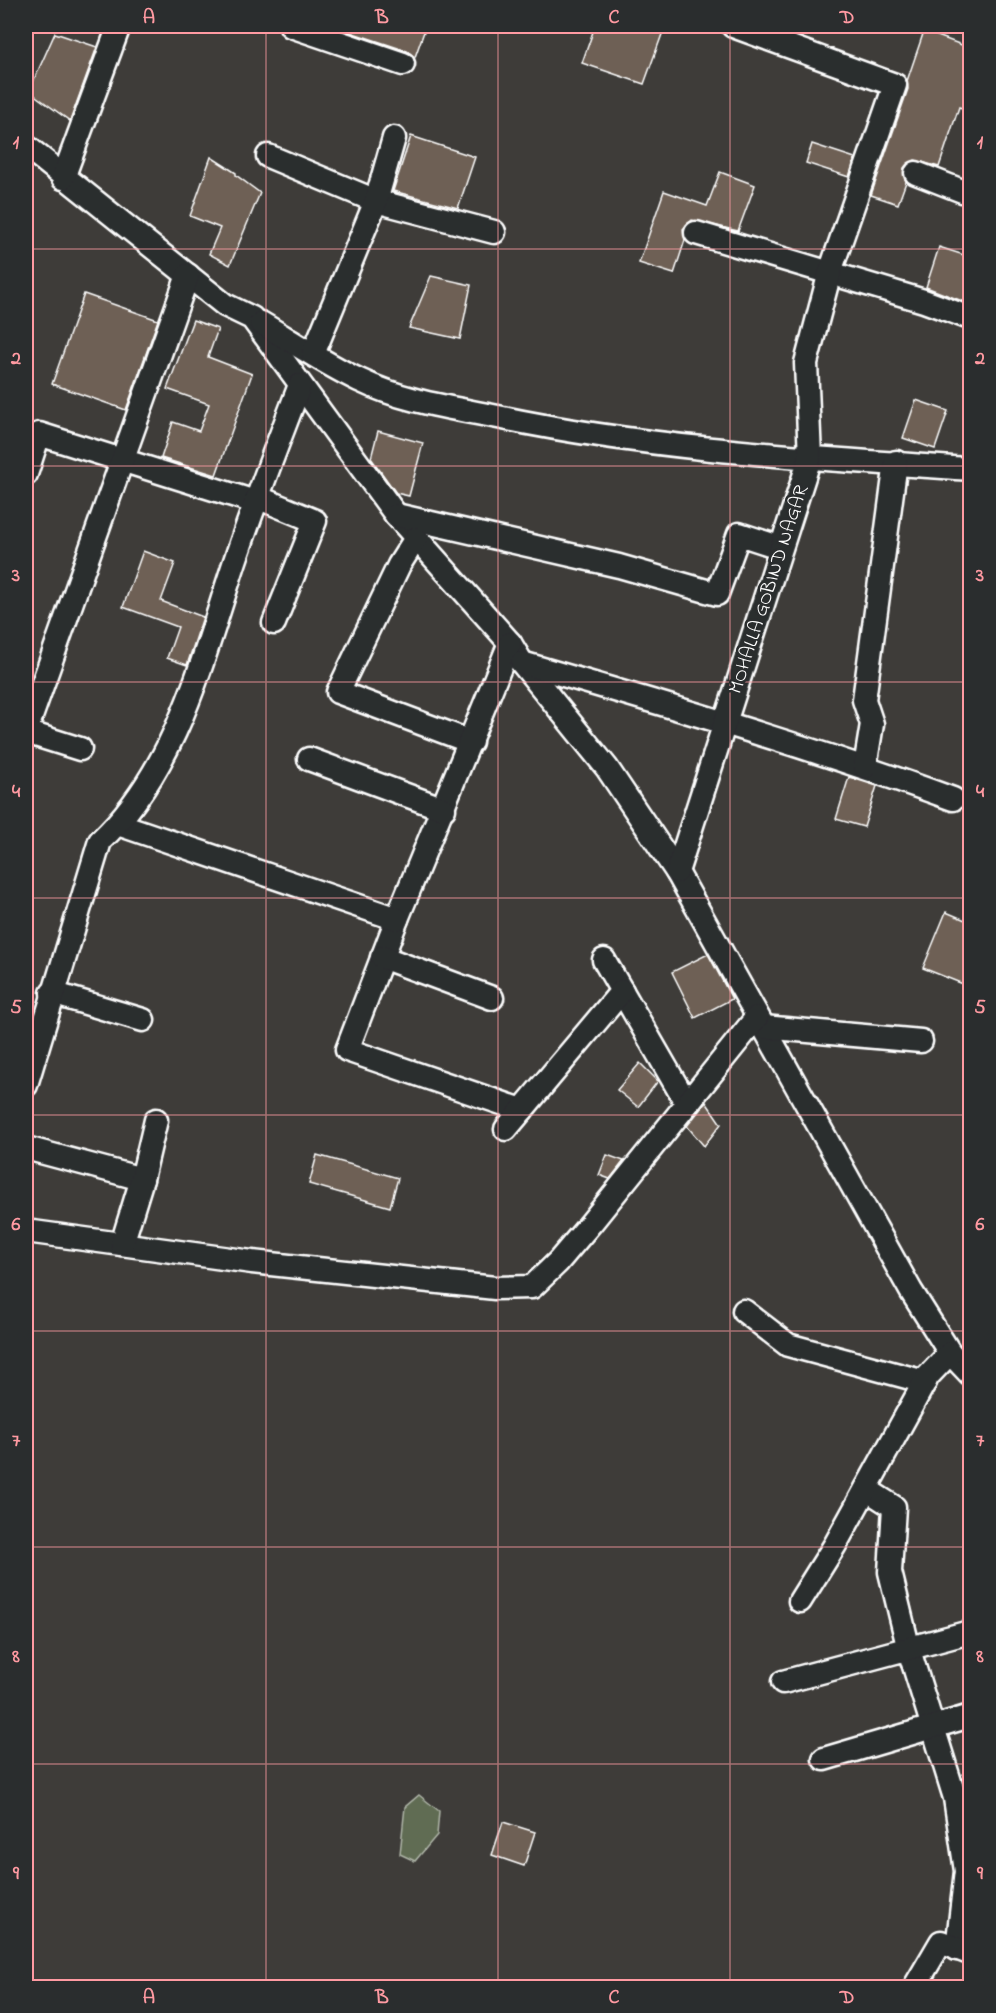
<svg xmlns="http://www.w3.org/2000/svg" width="996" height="2013" viewBox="0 0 996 2013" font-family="'Indie Flower',sans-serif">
  <rect width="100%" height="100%" fill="#3e3c39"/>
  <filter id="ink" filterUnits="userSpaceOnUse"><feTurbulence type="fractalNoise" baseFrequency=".0167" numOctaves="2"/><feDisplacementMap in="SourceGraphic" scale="12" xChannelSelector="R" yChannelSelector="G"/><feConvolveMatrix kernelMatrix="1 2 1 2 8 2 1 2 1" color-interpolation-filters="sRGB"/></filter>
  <g filter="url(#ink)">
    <path fill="#606c53" stroke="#b0b6a9" stroke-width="1.5" d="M419,1795L439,1811L437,1835L415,1861L400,1854L405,1807Z"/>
    <g fill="#6e6054" stroke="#fff" stroke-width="1.5">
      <path d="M332,26H426L415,57L407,51Z"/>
      <path d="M595,26H665L644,84L582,63Z"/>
      <path d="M924,31L970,48V93L965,109L959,107L939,167L915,160L904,168L906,182L898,204L871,195L908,89L907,81Z"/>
      <path d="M55,33L97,47L70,121L29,91Z"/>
      <path d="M411,136L475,157L458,208L393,191Z"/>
      <path d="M812,144L855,158L849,177L806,163Z"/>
      <path d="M211,157L236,173V175L260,193L230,265L209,254L220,228L190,216Z"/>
      <path d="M720,172L755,185L738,231L692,220L683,229L685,240L674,274L639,263L664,191L707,206Z"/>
      <path d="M939,247L970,257V304L926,287Z"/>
      <path d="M431,276L471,285L460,339L409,328Z"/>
      <path d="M84,294L158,320L126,410L52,384Z"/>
      <path d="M193,320L218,329L208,357L252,374L216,475L161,458L173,422L199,431L209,404L167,389Z"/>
      <path d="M916,400L948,411L935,449L903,438Z"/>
      <path d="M378,431L423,443L409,496L396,493L371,458Z"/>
      <path d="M143,551L175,563L161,601L203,617L187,665L167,658L178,627L123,607Z"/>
      <path d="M849,777L877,786L864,827L836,819Z"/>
      <path d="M946,912L970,922V966L963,984L923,968Z"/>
      <path d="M708,954L732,999L695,1018L672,972Z"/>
      <path d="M640,1063L658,1081L638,1107L617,1090Z"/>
      <path d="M706,1102L721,1124L704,1146L687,1126Z"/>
      <path d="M317,1155L398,1178L390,1207L309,1184Z"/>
      <path d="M607,1155L624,1161L610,1179L599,1175Z"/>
      <path d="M503,1822L535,1832L524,1866L492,1855Z"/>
    </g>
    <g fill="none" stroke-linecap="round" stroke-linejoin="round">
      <defs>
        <g id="minor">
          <path d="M291,26L403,64"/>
          <path d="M26,146L225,305L252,318L396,515L510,643L522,663L607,768L677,872L911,1291L950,1353L970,1374"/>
          <path d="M268,156L376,201L494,232"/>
          <path d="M916,173L970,194"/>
          <path d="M63,178L119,26"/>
          <path d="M696,233L924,301L970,318"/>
          <path d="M261,323C293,342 325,364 359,380C402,401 452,408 498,417C655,450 812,458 970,469"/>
          <path d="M313,354L376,201L394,138"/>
          <path d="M26,474L39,434L255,502"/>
          <path d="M257,497L315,521L274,623"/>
          <path d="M396,515L619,566L717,594L739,534L779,547"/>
          <path d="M416,538L399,565L338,692L471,742"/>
          <path d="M510,643L397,919L347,1050L522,1110"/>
          <path d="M522,663C667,705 811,747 953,799"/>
          <path d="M26,731L188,275"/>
          <path d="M26,732L80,749"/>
          <path d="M309,759L444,809"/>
          <path d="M865,767L872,724L864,700L896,462"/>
          <path d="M118,824L397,919"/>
          <path d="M677,872L810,458L806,363L830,272L895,85L733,26"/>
          <path d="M382,957L492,998"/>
          <path d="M604,960L687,1104"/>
          <path d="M52,993L143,1020"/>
          <path d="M763,1027L921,1041"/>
          <path d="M26,1085L100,841C177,769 203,657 235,561C255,501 278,443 300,385"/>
          <path d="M506,1129L622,991"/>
          <path d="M26,1148L142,1179"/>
          <path d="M26,1231L252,1262L495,1288L532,1287L558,1262L591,1223L757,1017"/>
          <path d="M122,1244L142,1179L156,1120"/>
          <path d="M744,1311L788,1345L925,1382"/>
          <path d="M866,1489L894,1507L890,1572L909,1650L955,1798L966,1871L957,1949"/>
          <path d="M800,1601L835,1545L928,1376L950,1353"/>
          <path d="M783,1682L970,1632"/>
          <path d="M824,1759L970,1716"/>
          <path d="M914,1988L941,1942L969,1953"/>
        </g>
      </defs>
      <use href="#minor" stroke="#fff" stroke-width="27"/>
      <use href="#minor" stroke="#2a2d2e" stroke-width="22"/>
    </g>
  </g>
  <path fill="none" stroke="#ff9aa2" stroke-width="1.5" stroke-opacity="0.55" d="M266,26V1988M498,26V1988M730,26V1988M26,249H970M26,466H970M26,682H970M26,898H970M26,1115H970M26,1331H970M26,1547H970M26,1764H970"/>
  <g text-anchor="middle" stroke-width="5" stroke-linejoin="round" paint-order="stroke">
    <g font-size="20" fill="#fff" stroke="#2a2d2e">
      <text transform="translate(767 589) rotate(-72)" y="7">MOHALLA GOBIND NAGAR</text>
    </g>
  </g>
  <rect width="996" height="2013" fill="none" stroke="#2a2d2e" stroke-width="66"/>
  <rect x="33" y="33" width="930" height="1947" fill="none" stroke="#ff9aa2" stroke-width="2"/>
  <g font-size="20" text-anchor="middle" font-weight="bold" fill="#ff9aa2">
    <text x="149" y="23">A</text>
    <text x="382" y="23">B</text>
    <text x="614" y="23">C</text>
    <text x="847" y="23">D</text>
    <text x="16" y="148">1</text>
    <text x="980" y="148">1</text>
    <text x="16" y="364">2</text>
    <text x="980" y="364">2</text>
    <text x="16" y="581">3</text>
    <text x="980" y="581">3</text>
    <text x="16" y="797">4</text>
    <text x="980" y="797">4</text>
    <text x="16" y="1013">5</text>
    <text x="980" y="1013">5</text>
    <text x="16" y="1230">6</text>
    <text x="980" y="1230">6</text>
    <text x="16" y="1446">7</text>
    <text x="980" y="1446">7</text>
    <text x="16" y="1662">8</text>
    <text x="980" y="1662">8</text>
    <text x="16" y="1879">9</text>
    <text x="980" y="1879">9</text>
    <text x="149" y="2003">A</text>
    <text x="382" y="2003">B</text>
    <text x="614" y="2003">C</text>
    <text x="847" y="2003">D</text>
  </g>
</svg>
